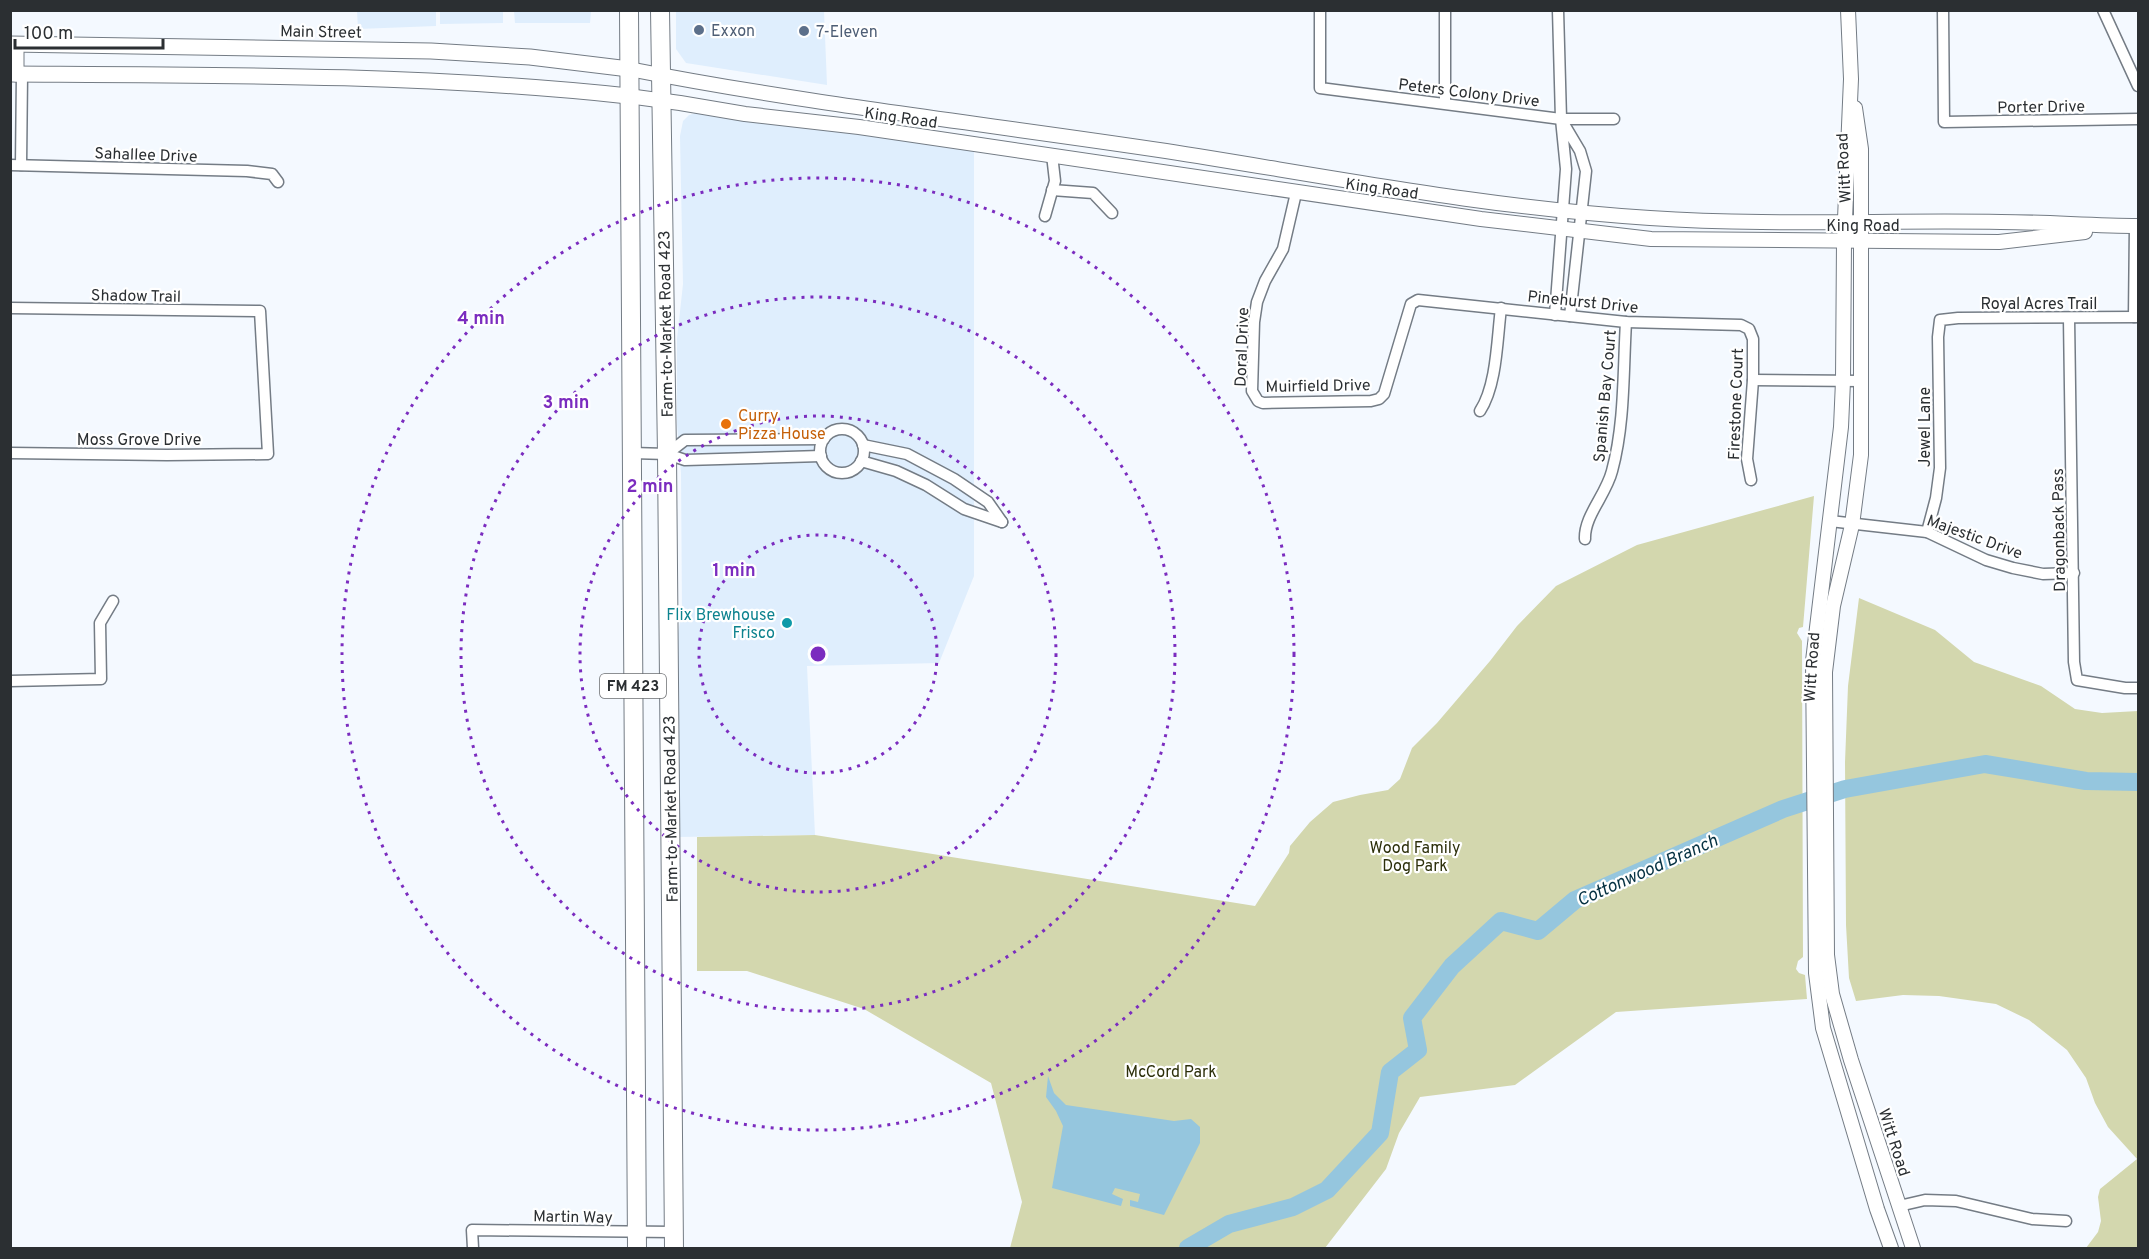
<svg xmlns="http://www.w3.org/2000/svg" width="2149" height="1259" viewBox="0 0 2149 1259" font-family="Overpass,sans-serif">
  <rect width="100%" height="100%" fill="#f4f9ff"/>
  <g fill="#dfeefd">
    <path d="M357,11H436V26L358,29Z"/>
    <path d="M440,11H503V23L440,24Z"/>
    <path d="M514,11H591L590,23H515Z"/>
    <path d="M676,11H824L827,85L686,63L676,49Z"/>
    <path d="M696,113L974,150V576L939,663L807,666L815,835L678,837L676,646L682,609L681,473L677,424V339L683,284L680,136L683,121L689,115Z"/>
  </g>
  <g fill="#d3d7ae">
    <path d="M1814,496L1803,627L1799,628L1797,633L1802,641L1803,957L1798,961L1796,969L1799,973L1805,975L1807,999L1616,1012L1515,1085L1420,1097L1399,1133L1386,1169L1325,1248H1010L1022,1202L991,1083L864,1009L747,971H697V837L815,835L1255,906L1289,853L1290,846L1310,822L1333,802L1360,795L1388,790L1400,779L1412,748L1437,723L1490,661L1517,626L1556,586L1637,545Z"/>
    <path d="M1859,598L1935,630L1974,662L2041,686L2075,709L2102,713L2138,711V1248H2086L2098,1232L2101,1221L2098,1197L2100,1189L2137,1159L2108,1127L2095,1103L2086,1078L2067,1050L2029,1020L1996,1004L1939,996L1903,995L1856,1001L1849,978L1846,925L1845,762L1848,686Z"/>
  </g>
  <path fill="#95c6de" d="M1048,1076L1054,1093L1066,1105L1174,1121L1191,1119L1200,1127V1143L1164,1215L1130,1206V1200L1138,1202L1140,1194L1115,1188L1112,1194L1123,1199L1121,1206L1052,1188L1063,1126L1056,1111L1046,1097Z"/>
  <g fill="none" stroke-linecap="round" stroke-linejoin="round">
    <path stroke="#95c6de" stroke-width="18" d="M1188,1248L1229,1224L1293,1207L1327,1190L1380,1133L1390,1072L1418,1050L1412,1018L1452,966L1501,921L1538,931L1575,900L1783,809L1845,789L1985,764L2086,781L2138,782"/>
    <defs>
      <g id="minor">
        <path d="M1320,10V88L1561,119H1614"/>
        <path d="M1558,10L1561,119"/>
        <path d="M1943,10L1944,122L2138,119"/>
        <path d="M2103,10L2138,86"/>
        <path d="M1445,103V10"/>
        <path d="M10,165L247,171L272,174L278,182"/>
        <path d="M21,165L22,74"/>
        <path d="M1052,190L1093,193L1112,213"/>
        <path d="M1296,193L1283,249L1265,281L1257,302L1254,322L1252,391L1258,401L1263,403L1371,401L1379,399L1384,394L1411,304L1418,300L1626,322L1741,325L1749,329L1753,339V380L1747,459L1751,480"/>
        <path d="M1045,216L1055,181L1052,155"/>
        <path d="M10,308L260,311L268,454L167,455L10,453"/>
        <path d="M1555,315L1566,169L1561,119L1580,151L1586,171L1570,316"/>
        <path d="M2134,317L2135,226"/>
        <path d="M2069,318L2074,662L2077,680L2125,688H2138"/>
        <path d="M1753,380L1862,381"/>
        <path d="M1480,411C1497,385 1497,339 1501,308"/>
        <circle cx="842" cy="451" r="22"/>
        <path d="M863,445L907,454L954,479L988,502L1002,522"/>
        <path d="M632,453L667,454L685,460L821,456"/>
        <path d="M667,454L685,440L824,439"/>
        <path d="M861,461L896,471L926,485L964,509L1002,522"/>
        <path d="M1830,521L1927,532L1986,560L2013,568L2043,574L2074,573"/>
        <path d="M1927,532L1936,498L1940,468L1938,337L1940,320L1958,318L2138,317"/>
        <path d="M1585,539C1584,516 1606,495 1612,471C1625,423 1623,371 1626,322"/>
        <path d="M10,681L101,679L100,623L113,601"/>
        <path d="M1899,1206L1925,1200L1956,1201L2032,1219L2066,1221"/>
        <path d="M473,1248L472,1230L673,1232"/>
      </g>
      <g id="tertiary">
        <path d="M1848,10L1851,79L1844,242L1843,381L1841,427L1813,661L1816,973L1823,1028L1877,1209L1891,1248"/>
        <path d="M629,69C807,104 987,124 1166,151C1326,176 1487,208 1650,218C1767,226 1884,220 2001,222C2047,222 2093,226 2138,226"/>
        <path d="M628,96L680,103L745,114L859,127L1481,219L1651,239L1999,242L2085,232"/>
        <path d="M1855,108L1861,149V455L1852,525L1833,606L1825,672L1827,955L1832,994L1851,1060L1913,1248"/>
      </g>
      <g id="secondary">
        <path d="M10,44L431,51L530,57L629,69"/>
        <path d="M10,74C216,75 424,74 628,96"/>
        <path d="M16,74V45"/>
      </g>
      <g id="primary">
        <path d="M629,10L637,1248"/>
        <path d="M660,10L667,454L674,1248"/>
      </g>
    </defs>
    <use href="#minor" stroke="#747c85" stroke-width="13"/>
    <use href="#tertiary" stroke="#747c85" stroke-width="16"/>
    <use href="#secondary" stroke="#747c85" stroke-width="17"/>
    <use href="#primary" stroke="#747c85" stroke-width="20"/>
    <use href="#minor" stroke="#fff" stroke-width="10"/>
    <use href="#tertiary" stroke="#fff" stroke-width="14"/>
    <use href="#secondary" stroke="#fff" stroke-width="15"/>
    <use href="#primary" stroke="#fff" stroke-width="18"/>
  </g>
  <g fill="none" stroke="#7b2cbf" stroke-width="3" stroke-dasharray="3 6">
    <circle cx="818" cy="654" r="119"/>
    <circle cx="818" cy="654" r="238"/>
    <circle cx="818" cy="654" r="357"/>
    <circle cx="818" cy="654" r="476"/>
  </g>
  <g fill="#5c6f8a" stroke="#fff" stroke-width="2">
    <circle cx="699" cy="30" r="6"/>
    <circle cx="804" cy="31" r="6"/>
  </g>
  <circle fill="#e8710a" stroke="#fff" stroke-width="2" cx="726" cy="424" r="6"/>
  <circle fill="#0f9aa8" stroke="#fff" stroke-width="2" cx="787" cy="623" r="6"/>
  <g text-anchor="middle" stroke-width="4.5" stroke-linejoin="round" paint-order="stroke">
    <rect fill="#fff" stroke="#6b6d70" stroke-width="1.5" x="600" y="674" width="66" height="24" rx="4.5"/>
    <g font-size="15" font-weight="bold" fill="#2b2f32">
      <text x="633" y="691">FM 423</text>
    </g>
    <g font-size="16" fill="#4e5e75" stroke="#fff" text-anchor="start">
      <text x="711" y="36">Exxon</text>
      <text x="816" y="37">7-Eleven</text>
    </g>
    <g font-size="16" fill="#2b2f32" stroke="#fff">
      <text transform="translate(321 31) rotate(1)" y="6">Main Street</text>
      <text transform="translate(1469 92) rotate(7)" y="6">Peters Colony Drive</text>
      <text transform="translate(2041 106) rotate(-1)" y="6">Porter Drive</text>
      <text transform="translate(901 117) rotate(8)" y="6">King Road</text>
      <text transform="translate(146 154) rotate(2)" y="6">Sahallee Drive</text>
      <text transform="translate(1843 168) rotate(-93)" y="6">Witt Road</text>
      <text transform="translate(1382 188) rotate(8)" y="6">King Road</text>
      <text x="1863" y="231">King Road</text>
      <text transform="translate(136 295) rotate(1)" y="6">Shadow Trail</text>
      <text transform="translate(1583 301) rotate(6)" y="6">Pinehurst Drive</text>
      <text x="2039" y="309">Royal Acres Trail</text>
      <text transform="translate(665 324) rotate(-91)" y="6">Farm-to-Market Road 423</text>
      <text transform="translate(1241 347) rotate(-88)" y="6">Doral Drive</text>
      <text transform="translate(1318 385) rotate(-1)" y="6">Muirfield Drive</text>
      <text transform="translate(1604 396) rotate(-85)" y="6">Spanish Bay Court</text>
      <text transform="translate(1735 404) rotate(-88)" y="6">Firestone Court</text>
      <text transform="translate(1924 427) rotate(-90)" y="6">Jewel Lane</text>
      <text x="139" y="445">Moss Grove Drive</text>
      <text transform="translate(2058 530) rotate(-91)" y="6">Dragonback Pass</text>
      <text transform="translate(1975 536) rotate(20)" y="6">Majestic Drive</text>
      <text transform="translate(1811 667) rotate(-86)" y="6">Witt Road</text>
      <text transform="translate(670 809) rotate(-91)" y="6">Farm-to-Market Road 423</text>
      <text transform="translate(1895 1142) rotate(72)" y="6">Witt Road</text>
      <text transform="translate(573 1216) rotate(1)" y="6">Martin Way</text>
    </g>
    <g font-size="16" fill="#c56008" stroke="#fff" text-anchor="start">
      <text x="738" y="421">Curry<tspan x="738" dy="18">Pizza House</tspan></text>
    </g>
    <g font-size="16" fill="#0d838f" stroke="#fff" text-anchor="end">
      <text x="775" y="620">Flix Brewhouse<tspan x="775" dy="18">Frisco</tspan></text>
    </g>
    <g font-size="16" fill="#2c2f0a" stroke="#fff">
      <text x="1415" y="853">Wood Family<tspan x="1415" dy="18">Dog Park</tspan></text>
      <text x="1171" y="1077">McCord Park</text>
    </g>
    <g font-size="18" font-style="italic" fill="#053142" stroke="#fff">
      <text transform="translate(1647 870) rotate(-24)" y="6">Cottonwood Branch</text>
    </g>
  </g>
  <circle cx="818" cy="654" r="9" fill="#7b2cbf" stroke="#fff" stroke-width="3"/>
  <g font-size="18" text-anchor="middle" font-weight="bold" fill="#7b2cbf" stroke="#fff" stroke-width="4.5" stroke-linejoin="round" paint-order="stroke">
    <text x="481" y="324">4 min</text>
    <text x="566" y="408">3 min</text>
    <text x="650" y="492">2 min</text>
    <text x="734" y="576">1 min</text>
  </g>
  <rect width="2149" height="1259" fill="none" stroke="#2b2f32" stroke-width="24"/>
  <path d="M15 39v9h148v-9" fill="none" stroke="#2b2f32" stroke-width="3"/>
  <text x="24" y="39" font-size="18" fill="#2b2f32" stroke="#ffffff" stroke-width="4.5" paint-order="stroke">100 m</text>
</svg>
